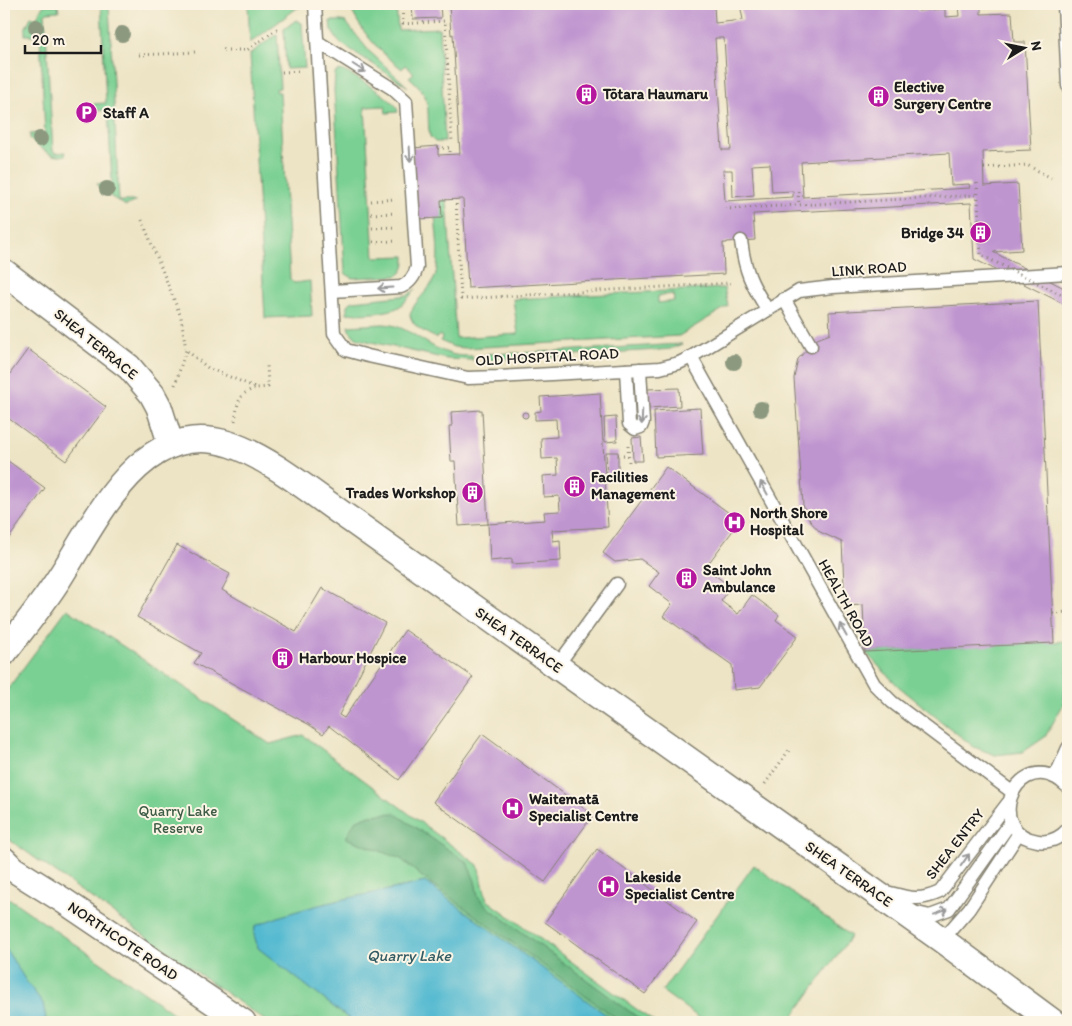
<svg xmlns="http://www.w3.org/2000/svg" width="1072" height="1026" viewBox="0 0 1072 1026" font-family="Itim,sans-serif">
  <rect width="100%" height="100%" fill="#fcf5e5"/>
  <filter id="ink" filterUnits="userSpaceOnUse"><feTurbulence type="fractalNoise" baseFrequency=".02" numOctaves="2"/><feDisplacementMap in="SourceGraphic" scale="10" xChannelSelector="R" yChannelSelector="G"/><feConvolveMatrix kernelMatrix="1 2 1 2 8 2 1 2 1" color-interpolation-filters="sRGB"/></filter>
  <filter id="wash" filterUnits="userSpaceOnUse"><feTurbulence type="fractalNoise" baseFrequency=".0096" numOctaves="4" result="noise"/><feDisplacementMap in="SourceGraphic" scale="20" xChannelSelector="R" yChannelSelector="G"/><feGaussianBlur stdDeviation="1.12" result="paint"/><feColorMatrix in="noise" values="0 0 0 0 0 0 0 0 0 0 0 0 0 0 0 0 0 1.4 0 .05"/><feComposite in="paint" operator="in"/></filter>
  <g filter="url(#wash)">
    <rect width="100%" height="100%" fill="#ede4c5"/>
    <g fill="#7ad093" stroke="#4b7658" fill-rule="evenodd">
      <path d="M48,4L58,6L59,11L47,12L45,14L53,151L56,153L66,152L65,155C52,160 40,147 30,139V134L45,133L40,35H25V29L31,17L36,19L43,6Z"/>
      <path d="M101,4H109L119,201H136L126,206L100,190L97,184L112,183L108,110L93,111L92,104L106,103Z"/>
      <path d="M248,4H301V7L297,8L250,43Z"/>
      <path d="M349,4H396L398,30L439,28L445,142H435L430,137C425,108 435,99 409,77L414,73L405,65L402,69C379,51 360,32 349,4Z"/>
      <path d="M296,20L302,23L305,68L286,69L284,29Z"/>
      <path d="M330,21H341L346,22L369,51L408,87L339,42L331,30Z"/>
      <path d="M277,34L280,88L276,89L277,92H280L290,279L294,283L310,281L312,316L265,318L250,54Z"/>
      <path d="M340,70C351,73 384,94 392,102C396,105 397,108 398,112L386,113L385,106L365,107L374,257L405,256C405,265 405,272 396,276L352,278L345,273L334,90L335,73Z"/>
      <path d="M447,200L456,338L518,334L513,299L724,288L728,306L679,336L465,348L454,347L440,341L442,338L440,335L436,338C425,332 413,328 410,315C414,300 428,293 434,279C442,262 435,220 433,201ZM673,294L674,301L658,303V296Z"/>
      <path d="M416,289C411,295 405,302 399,307C388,313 360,315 347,313V305L353,301L401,296L408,295Z"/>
      <path d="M383,324C408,325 424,345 448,353C456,356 463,356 472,356L473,360L447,359L367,341L356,338L349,330L348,326Z"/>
      <path d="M682,344L670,349L658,350L485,360V358L487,354L520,353L521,357H525V353Z"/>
      <path d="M67,609L270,744L303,735L478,865L487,900L654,1022H616L425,882L317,906L278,963L353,1022H267L4,836V694Z"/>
      <path d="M1068,641V675L1063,705L1045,737L1023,752L995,755L974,747L942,722L897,685L865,652Z"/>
      <path d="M754,865L851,936L789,1022H705L662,991Z"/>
      <path d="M4,899H10L186,1022H4Z"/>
    </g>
    <path fill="#63b27d" stroke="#40674c" d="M394,813L467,862L475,881L478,896L489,908L644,1022H621L421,876L401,859L346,838L355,821L370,815Z"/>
    <g fill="#52b9d0" stroke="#376a76">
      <path d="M425,882L616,1022H353L258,948L254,935L255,926C309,903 369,895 425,882Z"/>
      <path d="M4,946L26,981L43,1003L46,1018L43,1022H4Z"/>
    </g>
    <g id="blocks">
      <g fill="#bf95d0" fill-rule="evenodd">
        <path d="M431,4H440L441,18L413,19L412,5Z"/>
        <path d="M449,4H714L715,23L743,20L740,4H943V5L916,7L918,11L945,9V17L959,16L958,4H981V14L1012,13L1014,42H1025L1031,150L983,152L984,186L1018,184L1022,250L993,252L1068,290V306L974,259L971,203L753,214L755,240L727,242V243H723L724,274L468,288L463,199L441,200L442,218L416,219L412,148L438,146V155L460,154L453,34L451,35ZM715,38H724L731,150H722ZM949,153L951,185L969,184L970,188L803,197L801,162ZM770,164L772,192L793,191V197L725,201L723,170H732L733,197L754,195L752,165Z"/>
        <path d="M1038,301L1054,643L865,652L863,605L845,606L842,542L820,532L810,521L803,505L794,378L798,359L817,339L830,334L829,312Z"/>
        <path d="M28,349L106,407L66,461L4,415V382Z"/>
        <path d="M679,388L680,406L648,408L647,389Z"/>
        <path d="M600,393L608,527L552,530L553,541L560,540L561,561L512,564V559L490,561L488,524L545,520L544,512L560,511L559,496L544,497L543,476L558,475L557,458L542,459L541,438L557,437L556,419L535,420V412L541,411L540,397Z"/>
        <path d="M700,408L703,455L656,457L654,411Z"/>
        <path d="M482,410L488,524L459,526L455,461H451L449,426H452L451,412Z"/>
        <circle cx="525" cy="415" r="3"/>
        <path d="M616,417L617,441L605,442L604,418Z"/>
        <path d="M641,437L643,461H633L632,438Z"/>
        <path d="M606,452H618V476H607Z"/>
        <path d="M4,458L45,488L9,538L4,534Z"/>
        <path d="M666,467L740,521L705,568L731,587L721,601L738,614L752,595L779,615L776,620L798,636L760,687L734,690L732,665L663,616L672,604L649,586L659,572L640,559L615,562L603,553Z"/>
        <path d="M177,545L230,574L222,590L296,632L322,588L385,623L339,715L344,718L405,630L473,677L399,780L329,726L323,734L308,724L194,663L201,653L137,617Z"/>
        <path d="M482,734L593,815L545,882L433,802Z"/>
        <path d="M597,849L697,922L645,994L545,922Z"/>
      </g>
    </g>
  </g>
  <g filter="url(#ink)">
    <use href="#blocks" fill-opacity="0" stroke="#848070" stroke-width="1"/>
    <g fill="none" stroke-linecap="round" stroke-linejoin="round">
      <defs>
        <g id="lane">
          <path d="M315,4L334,333L346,350L368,356L468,378L499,377L660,368L679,363L691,357L799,291L833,287L1068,273"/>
          <path d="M1064,4L1068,86"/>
          <path d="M318,42L393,89L406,101L417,267C415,275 410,283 401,287L332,291"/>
          <path d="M741,241C745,271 751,284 767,309"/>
          <path d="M784,299L811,346"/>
          <path d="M691,357L874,684L892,702L1012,792"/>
          <path d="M626,370L629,424L635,429L641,427L643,422L640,369"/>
          <path d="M557,666L617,584"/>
          <path d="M1055,777L1068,748"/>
          <path d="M1068,787C1064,784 1060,780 1056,778C1012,755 985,833 1038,841C1050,843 1060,838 1068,829"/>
          <path d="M887,892C909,898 918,902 940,892L1008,803"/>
          <path d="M913,912L930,916L949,909L1011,822"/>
          <path d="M942,940L969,909L1019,833"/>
        </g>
        <g id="street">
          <path d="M4,272L129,367L152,394L159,407L171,445"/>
          <path d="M4,653C23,628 43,604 60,577C98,518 142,417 229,444C270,457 318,498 354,522L942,940L1053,1022"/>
          <path d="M4,860L13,869L61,899L243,1022"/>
        </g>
      </defs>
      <use href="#lane" stroke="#848070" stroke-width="15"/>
      <use href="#street" stroke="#848070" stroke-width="28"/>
      <g stroke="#848070" stroke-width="3" stroke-dasharray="1 4" stroke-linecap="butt">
        <path d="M402,4L403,24L445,21L452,142"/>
        <path d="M223,50H247L280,27"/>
        <path d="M139,55L196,52"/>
        <path d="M282,72L300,71"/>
        <path d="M438,148H450V155"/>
        <path d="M984,168L1027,165L1051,178"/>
        <path d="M798,191L799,205"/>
        <path d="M456,199L461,299L731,283"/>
        <path d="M371,201L395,199"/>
        <path d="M725,209L977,195"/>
        <path d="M371,214L396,213"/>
        <path d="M142,220L181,317L186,350L208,368L257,388L268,387L267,364"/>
        <path d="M372,228L396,227"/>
        <path d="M373,242L397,241"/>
        <path d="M175,385L186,350"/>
        <path d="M235,421C238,403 237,394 256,388"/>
        <path d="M628,446L629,463"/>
        <path d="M618,455H628"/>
        <path d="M1053,613L1068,612"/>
        <path d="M765,784L789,750"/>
      </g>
      <use href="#lane" stroke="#fff" stroke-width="12"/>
      <use href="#street" stroke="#fff" stroke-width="25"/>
      <path stroke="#848070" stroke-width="3" stroke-dasharray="1 4" stroke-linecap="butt" d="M977,183L981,255L1068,298"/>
    </g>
    <g fill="#8c997f">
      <circle cx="36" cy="27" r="8"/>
      <circle cx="122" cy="34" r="8"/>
      <circle cx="40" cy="139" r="8"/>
      <circle cx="107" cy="189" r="8"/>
      <circle cx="734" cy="362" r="8"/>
      <circle cx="761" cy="409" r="8"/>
    </g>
    <defs><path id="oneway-shaft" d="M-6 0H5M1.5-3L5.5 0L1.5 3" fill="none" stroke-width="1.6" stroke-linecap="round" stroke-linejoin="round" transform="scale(1.25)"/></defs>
    <g stroke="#999">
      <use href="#oneway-shaft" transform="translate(359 68) rotate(32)"/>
      <use href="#oneway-shaft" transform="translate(410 154) rotate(87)"/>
      <use href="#oneway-shaft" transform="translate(385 288) rotate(176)"/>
      <use href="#oneway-shaft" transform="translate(642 417) rotate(92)"/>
      <use href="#oneway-shaft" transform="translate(764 488) rotate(-119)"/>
      <use href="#oneway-shaft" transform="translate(843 630) rotate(-119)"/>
      <use href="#oneway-shaft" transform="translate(965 860) rotate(-55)"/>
      <use href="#oneway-shaft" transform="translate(941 912) rotate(-20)"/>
    </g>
  </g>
  <defs>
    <symbol id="building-disc" viewBox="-11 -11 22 22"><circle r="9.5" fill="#b5179e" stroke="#fcf5e5"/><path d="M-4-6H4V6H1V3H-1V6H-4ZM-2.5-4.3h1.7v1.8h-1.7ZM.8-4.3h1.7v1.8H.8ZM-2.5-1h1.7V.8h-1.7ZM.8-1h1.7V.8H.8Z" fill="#fff"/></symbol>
    <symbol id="parking-disc" viewBox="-11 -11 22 22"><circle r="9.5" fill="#b5179e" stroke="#fcf5e5"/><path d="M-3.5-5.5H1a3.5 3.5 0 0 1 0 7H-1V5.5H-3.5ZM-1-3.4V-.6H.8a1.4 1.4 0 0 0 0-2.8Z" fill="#fff"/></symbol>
    <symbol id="hospital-disc" viewBox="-11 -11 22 22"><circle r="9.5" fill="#b5179e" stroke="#fcf5e5"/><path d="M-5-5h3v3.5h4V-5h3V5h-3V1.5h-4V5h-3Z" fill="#fff"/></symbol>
  </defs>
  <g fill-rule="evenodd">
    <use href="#building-disc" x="574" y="82" width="25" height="25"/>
    <use href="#building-disc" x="866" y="84" width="25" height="25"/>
    <use href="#parking-disc" x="74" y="100" width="25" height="25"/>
    <use href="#building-disc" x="968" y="220" width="25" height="25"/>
    <use href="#building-disc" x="562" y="474" width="25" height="25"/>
    <use href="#building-disc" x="460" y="480" width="25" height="25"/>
    <use href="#hospital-disc" x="722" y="510" width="25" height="25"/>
    <use href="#building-disc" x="674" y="566" width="25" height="25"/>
    <use href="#building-disc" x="270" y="646" width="25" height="25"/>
    <use href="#hospital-disc" x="500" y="796" width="25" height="25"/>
    <use href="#hospital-disc" x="596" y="874" width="25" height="25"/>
  </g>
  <g text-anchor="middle" stroke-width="4" stroke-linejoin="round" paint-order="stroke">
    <g font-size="15" font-weight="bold" fill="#1c1c1c" stroke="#fcf5e5" text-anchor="start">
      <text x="894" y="92">Elective<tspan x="894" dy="17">Surgery Centre</tspan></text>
      <text x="603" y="99">Tōtara Haumaru</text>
      <text x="103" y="118">Staff A</text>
      <text x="964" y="238" text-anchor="end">Bridge 34</text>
      <text x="591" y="482">Facilities<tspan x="591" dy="17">Management</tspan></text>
      <text x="456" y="498" text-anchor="end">Trades Workshop</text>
      <text x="750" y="518">North Shore<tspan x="750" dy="17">Hospital</tspan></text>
      <text x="703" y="575">Saint John<tspan x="703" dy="17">Ambulance</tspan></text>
      <text x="299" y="663">Harbour Hospice</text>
      <text x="529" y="804">Waitematā<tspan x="529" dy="17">Specialist Centre</tspan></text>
      <text x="625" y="882">Lakeside<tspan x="625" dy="17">Specialist Centre</tspan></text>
    </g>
    <g font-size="15" fill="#1c1c1c" stroke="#fcf5e5">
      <text transform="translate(869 269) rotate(-4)" y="5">LINK ROAD</text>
      <text transform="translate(96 344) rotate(39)" y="5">SHEA TERRACE</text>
      <text transform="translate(547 357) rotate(-3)" y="5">OLD HOSPITAL ROAD</text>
      <text transform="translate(846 603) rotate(61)" y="5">HEALTH ROAD</text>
      <text transform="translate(519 640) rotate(35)" y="5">SHEA TERRACE</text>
      <text transform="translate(955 844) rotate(-52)" y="5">SHEA ENTRY</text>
      <text transform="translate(849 874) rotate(35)" y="5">SHEA TERRACE</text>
      <text transform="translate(123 941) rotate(34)" y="5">NORTHCOTE ROAD</text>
    </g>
    <g font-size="15" fill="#3d5b46" stroke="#fcf5e5">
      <text x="178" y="816">Quarry Lake<tspan x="178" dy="17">Reserve</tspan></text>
    </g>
    <g font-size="16" font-style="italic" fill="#325b64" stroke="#fcf5e5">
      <text x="409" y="961">Quarry Lake</text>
    </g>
  </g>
  <rect width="1072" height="1026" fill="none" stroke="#fcf5e5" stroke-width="20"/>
  <g transform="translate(1024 48) rotate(80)" stroke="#fcf5e5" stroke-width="4" paint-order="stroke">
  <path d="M0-4L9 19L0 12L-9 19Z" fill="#1c1c1c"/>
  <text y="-8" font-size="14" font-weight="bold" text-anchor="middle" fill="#1c1c1c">N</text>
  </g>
  <path d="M25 45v8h76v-8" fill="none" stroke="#1c1c1c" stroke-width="2.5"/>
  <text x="32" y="45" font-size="15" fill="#1c1c1c" stroke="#fcf5e5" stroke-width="4" paint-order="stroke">20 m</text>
</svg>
